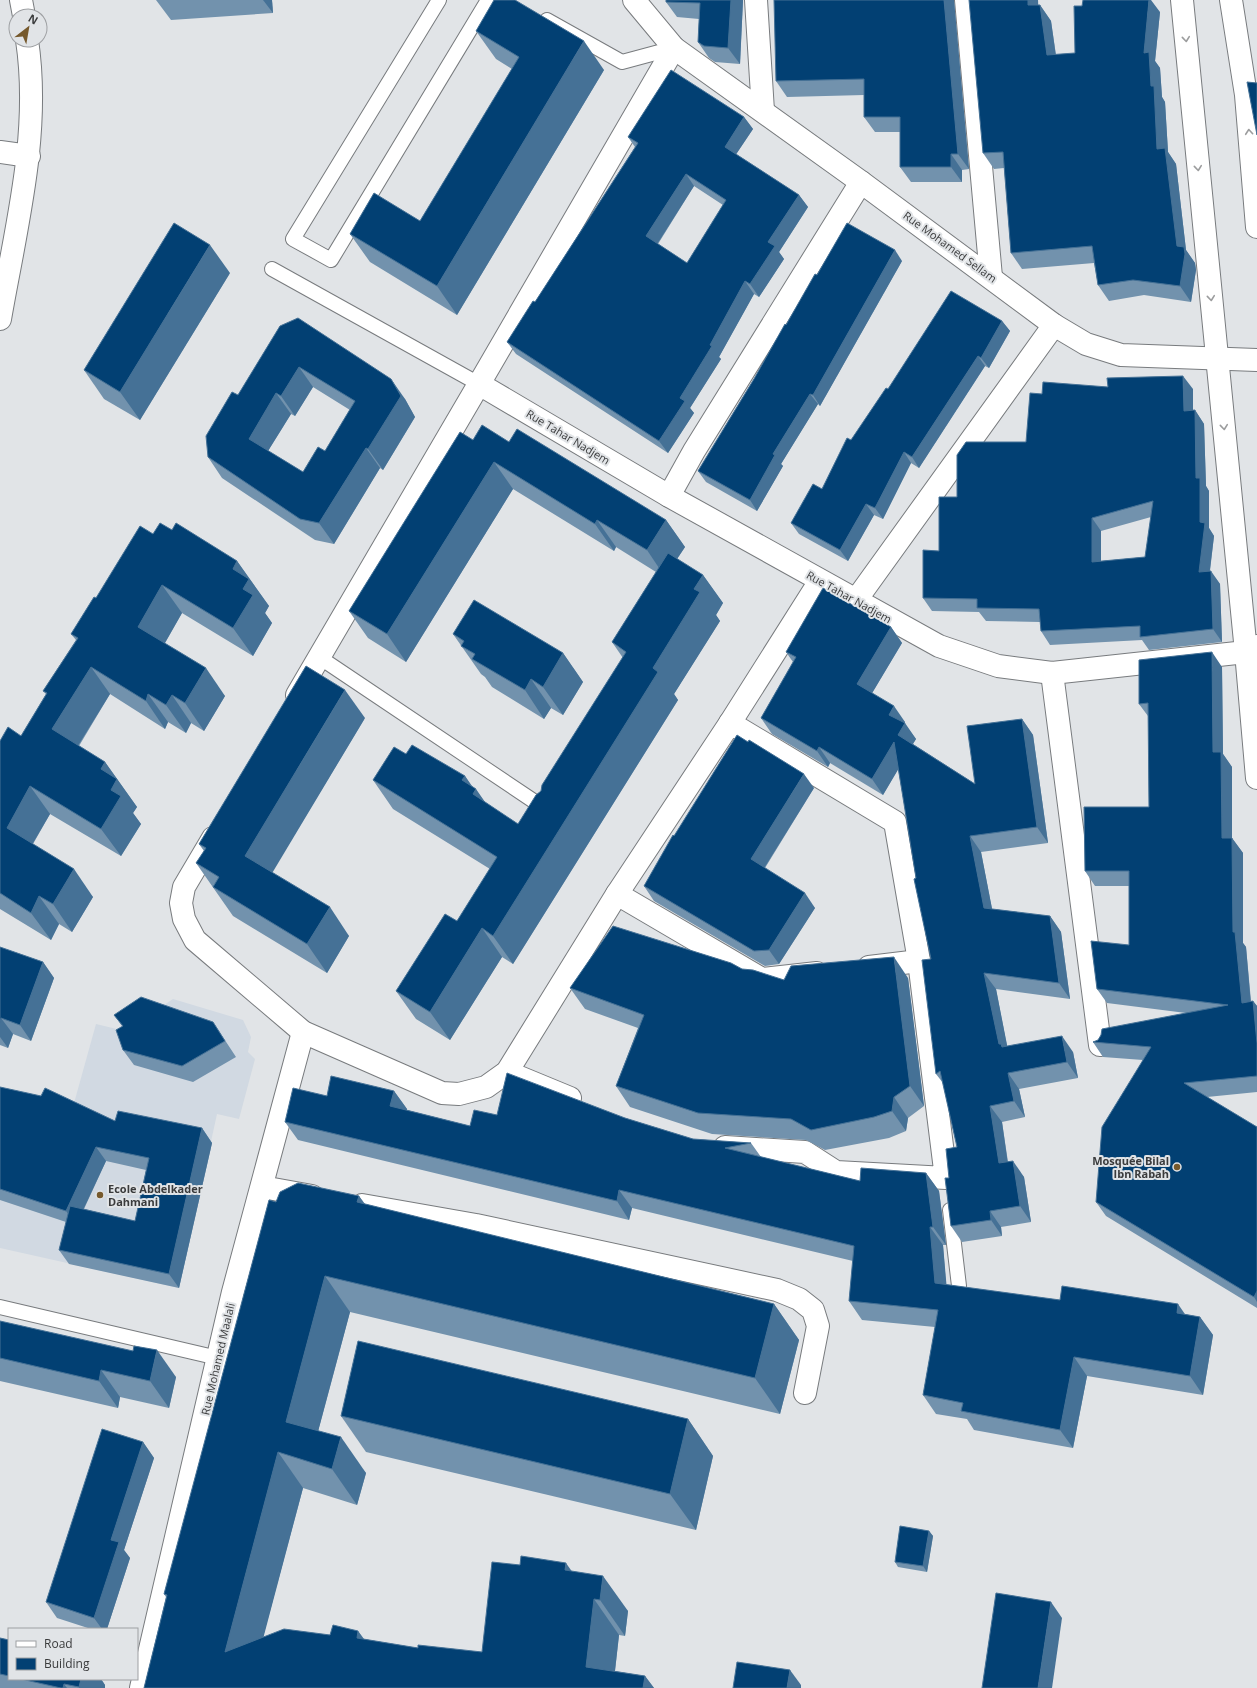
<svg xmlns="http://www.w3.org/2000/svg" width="1257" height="1688" viewBox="0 0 1257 1688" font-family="'Open Sans',sans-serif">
  <rect width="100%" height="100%" fill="#e1e4e7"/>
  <path fill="#d1d9e2" d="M173,999L243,1020L251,1037L248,1052L255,1059L239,1119L217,1114L179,1288L0,1248V1099L71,1114L96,1024L125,1031Z"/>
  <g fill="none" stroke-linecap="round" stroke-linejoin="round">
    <defs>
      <g id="service">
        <path d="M439,0L293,239L331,260L488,0"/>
        <path d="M547,20L622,62L674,48"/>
        <path d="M272,269L479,384"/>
        <path d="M319,657L547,810"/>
        <path d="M950,1210L959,1286"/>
        <path d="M0,1307L218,1358"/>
      </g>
      <g id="minor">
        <path d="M21,0L24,16"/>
        <path d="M756,0L763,111"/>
        <path d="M966,0L991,277"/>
        <path d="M1182,0L1246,652L1257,778"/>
        <path d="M1231,0L1246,95L1257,227"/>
        <path d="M674,48L861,182L1054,325L1086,344L1121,355L1257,360"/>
        <path d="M0,152L29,156"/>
        <path d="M0,319C16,227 41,133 27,40"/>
        <path d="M479,384L669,496L939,646L998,666L1052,673L1246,652L1257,646"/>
        <path d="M669,496L694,451L861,182"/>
        <path d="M856,600L1054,325"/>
        <path d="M1052,673L1100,1045"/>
        <path d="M297,695L479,384L674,48L634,0"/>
        <path d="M213,838L184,887L181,903L184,919L195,940L303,1032L442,1093L459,1094L486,1087L507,1072L617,894L730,723L820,581"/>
        <path d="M617,894L762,979L817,973"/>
        <path d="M869,967L919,961"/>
        <path d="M507,1072L570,1098"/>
        <path d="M725,1147L805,1152L836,1172L946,1178L919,961L895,822L730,723"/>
        <path d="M262,1187L312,1196"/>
        <path d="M362,1205L476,1225L777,1290L799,1299L813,1310L818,1326L805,1393"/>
        <path d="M141,1688L233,1292L303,1032"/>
      </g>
    </defs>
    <use href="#service" stroke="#787b7e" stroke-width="16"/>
    <use href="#minor" stroke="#787b7e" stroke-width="24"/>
    <use href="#service" stroke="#fff" stroke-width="14"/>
    <use href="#minor" stroke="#fff" stroke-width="22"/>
  </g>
  <g fill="#7292ad" fill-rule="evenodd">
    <path d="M156,0H272L273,13L171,20Z"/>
    <path d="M743,0L740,64L715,62L709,58L698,42L699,19L677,17L666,2Z"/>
    <path d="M954,1L969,169L962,170V182H911L900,167V132H875L864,117V95L787,97L776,81Z"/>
    <path d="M1039,5H1040L1051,21L1056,55L1075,53L1160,12L1155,61L1160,68L1162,97L1165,102L1168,152L1176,164L1186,250L1195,263L1196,270L1191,302L1144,295L1109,301L1098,285L1094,263L1022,269L1011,253L1004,168L994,169L983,153Z"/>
    <path d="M476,31L604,70L457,315L370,262L350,234L420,221L512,69L496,59Z"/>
    <path d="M744,117L753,129L736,154L799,195L808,207L779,252L784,259L759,297L754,294L719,357L721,359L690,408L694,413L668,453L516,354L507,342L535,302L635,147L628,137ZM694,186L723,205L687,263L658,244Z"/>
    <path d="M902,261L820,406L818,404L781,464L783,466L757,511L706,482L698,471L817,275Z"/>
    <path d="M230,273L140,420L104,399L84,370Z"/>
    <path d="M1002,321L1010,331L989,368L985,366L919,468L911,463L883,519L874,515L848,561L799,534L791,523L822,489L851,440L888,389Z"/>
    <path d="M280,326L405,399L415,417L383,470L380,468L334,544L315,540L222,478L208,457L238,395ZM313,387L350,410L325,451L303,472L268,451L291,414L295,416Z"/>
    <path d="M1108,387L1193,389V410H1195L1204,424L1206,486L1209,491V528L1214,536L1210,571L1220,584L1222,642L1149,650L1142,640L1050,645L1041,631L1040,622L986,621L979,612L932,611L923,598L957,497L1026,442ZM1151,517L1145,557L1101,561V531Z"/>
    <path d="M473,440L509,442L666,520L685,547L677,559L703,575L723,603L716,615L720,621L674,694L678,700L513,964L502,957L450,1040L416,1019L396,991L457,921L490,869L393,809L373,780L406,754L465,776L472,786L485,802L518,824L541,791L623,658L612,642L656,572L616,547L614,551L513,489L406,662L368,638L349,611Z"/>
    <path d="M172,530L237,561L269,606L265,613L272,623L253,656L182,613L165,643L225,696L204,731L191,723L186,733L168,722L165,729L110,694L79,746L105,762L137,807L133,813L141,824L121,856L50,814L33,844L93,897L72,932L59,924L51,940L0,909V741L21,736L46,694L43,691L76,640L71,634L96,598L153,534Z"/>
    <path d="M891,627L902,643L872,693L905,722L904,723L916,739L913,744L975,784L1022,719L1033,735L1048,843L981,852L992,909L1050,916L1061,932L1070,999L996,989L1007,1046L1073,1052L1078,1078L1019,1089L1025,1117L1002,1122L1008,1162L1024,1177L1031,1222L1001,1227L1002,1236L962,1242L951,1226L949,1178L957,1147L943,1083L936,1074L931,959L898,769L883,795L830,763L828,767L772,734L761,718L793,662L786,652Z"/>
    <path d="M453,634L563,653L583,682L563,715L551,708L544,719L492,687L485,677L481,674Z"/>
    <path d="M1222,667L1223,754L1232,767V838L1243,853V943L1246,947L1251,1001H1253L1257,1006V1092L1207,1097L1257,1127V1308L1106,1216L1096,1202L1143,1060L1103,1057L1093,1042L1186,1013L1107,1003L1097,989L1129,945V886H1095L1085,871L1149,807L1148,716L1139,704Z"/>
    <path d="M365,718L272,872L349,936L327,973L233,916L196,863L204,851L199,844Z"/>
    <path d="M814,788L765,868L815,908L779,964L765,966L654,901L644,886L674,836Z"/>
    <path d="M0,947L43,962L54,978L31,1041L13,1034L8,1048L0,1045Z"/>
    <path d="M742,969L784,980L908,978L924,1106L908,1118L906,1131L889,1138L825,1150L806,1140L712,1134L630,1107L616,1086L638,1028L585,1009L570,988Z"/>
    <path d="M114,1015L213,1022L236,1057L193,1082L134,1065L123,1050L122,1026Z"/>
    <path d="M0,1087L115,1121L202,1128L212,1143L179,1288L69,1264L59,1250L66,1222L0,1200ZM106,1161L146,1170L135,1221L84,1209Z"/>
    <path d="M394,1091L407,1109V1110L470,1126L497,1115L625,1118L693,1139L751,1143L761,1157L860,1181L926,1173L939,1191L946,1245H943L946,1285L1060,1300L1185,1314L1200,1317L1213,1335L1203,1395L1087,1376L1073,1448L974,1430L967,1419L936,1414L923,1395L935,1327L862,1320L849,1301L853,1261L632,1208L629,1220L298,1140L285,1122L327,1096Z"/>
    <path d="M359,1196L365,1204L774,1304L799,1340L780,1414L350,1312L318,1431L366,1473L357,1505L303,1488L263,1637L330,1635L358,1631L364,1639L418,1648L482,1652L520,1565L571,1571L628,1611L625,1636L619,1635L615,1671L645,1676L654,1688H144L166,1597L164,1594L276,1202Z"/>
    <path d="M0,1321L176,1377L169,1408L120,1397L118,1408L0,1381Z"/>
    <path d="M341,1416L688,1419L713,1456L696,1530L366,1452Z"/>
    <path d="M143,1442L154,1458L124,1550L130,1558L107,1629H91L57,1618L46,1602Z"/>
    <path d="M929,1531L933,1536L927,1572L898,1567L895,1562Z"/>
    <path d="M0,1638L9,1640V1679H101L105,1685V1688H0Z"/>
  </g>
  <g fill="#457196">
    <path d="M263,0H272L273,13Z"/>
    <path d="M731,0H743L740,64L728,48Z"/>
    <path d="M944,0H954L969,169L958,154Z"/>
    <path d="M1028,0H1038L1039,21L1028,5Z"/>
    <path d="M1149,0H1151L1160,12L1155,61L1160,68L1162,97L1165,102L1168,152L1176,164L1186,250L1195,263L1196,270L1191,302L1180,286L1177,246L1157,149L1151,86L1144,53Z"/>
    <path d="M1040,5L1051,21L1058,71L1047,55Z"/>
    <path d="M584,41L604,70L457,315L437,286Z"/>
    <path d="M744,117L753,129L733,159L725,147Z"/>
    <path d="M951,154L962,170V182L951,167Z"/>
    <path d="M686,174L694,186L654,249L646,236Z"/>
    <path d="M799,195L808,207L779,252L784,259L759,297L750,284L768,242Z"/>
    <path d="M210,245L230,273L140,420L120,392Z"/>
    <path d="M895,250L902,261L820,406L813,395Z"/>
    <path d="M745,281L754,294L719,357L721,359L690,408L694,413L668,453L659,441L680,398L710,345Z"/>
    <path d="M1002,321L1010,331L989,368L981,358Z"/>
    <path d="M978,356L985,366L919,468L912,457Z"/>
    <path d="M299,367L313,387L295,416L281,396Z"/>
    <path d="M1183,376L1193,389V424L1184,411Z"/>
    <path d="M391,379L405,399L415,417L383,470L368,449Z"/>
    <path d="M276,393L291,414L263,459L249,439Z"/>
    <path d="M810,394L818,404L781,464L783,466L757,511L750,500L773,454Z"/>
    <path d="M1195,410L1204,424L1206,486L1209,491V528L1214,536L1208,585L1199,572L1200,522L1196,478Z"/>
    <path d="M366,448L380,468L334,544L319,523Z"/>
    <path d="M904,452L911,463L883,519L875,508Z"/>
    <path d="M494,462L513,489L406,662L387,634Z"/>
    <path d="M866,504L874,515L848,561L840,550Z"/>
    <path d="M1092,518L1101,531V575L1092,562Z"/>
    <path d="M597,520L616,547L614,551L595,524Z"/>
    <path d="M666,520L685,547L665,577L647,550Z"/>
    <path d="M237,561L269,606L265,613L272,623L253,656L233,628L243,589L233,569Z"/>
    <path d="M1211,571L1220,584L1222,642L1213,629Z"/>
    <path d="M703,575L723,603L716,615L720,621L674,694L678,700L513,964L493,936L653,668L694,589Z"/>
    <path d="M162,585L182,613L158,655L138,627Z"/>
    <path d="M891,627L902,643L868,700L857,684Z"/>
    <path d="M1212,652L1222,667L1223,754L1232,767V853L1222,838L1213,752Z"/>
    <path d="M563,653L583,682L563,715L543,687Z"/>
    <path d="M91,667L110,694L71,757L52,729Z"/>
    <path d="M206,668L225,696L204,731L185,703Z"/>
    <path d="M531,679L551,708L544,719L525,690Z"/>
    <path d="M345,690L365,718L265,885L245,856Z"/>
    <path d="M148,694L168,722L165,729L146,701Z"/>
    <path d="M172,695L191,723L186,733L166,705Z"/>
    <path d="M894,706L905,722L900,731L889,715Z"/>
    <path d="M1022,719L1033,735L1048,843L1037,827Z"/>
    <path d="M905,723L916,739L909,750L898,735Z"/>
    <path d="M894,742L905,758L883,795L872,779Z"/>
    <path d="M819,747L830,763L828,767L817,751Z"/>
    <path d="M105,762L137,807L133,813L141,824L121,856L101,829L111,790L101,769Z"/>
    <path d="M804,774L814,788L761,873L751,859Z"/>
    <path d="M465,776L475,791L476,789L496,818L493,822L462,780Z"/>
    <path d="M30,786L50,814L26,855L7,828Z"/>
    <path d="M970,836L981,852L995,924L984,908Z"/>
    <path d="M1232,838L1243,853V943L1246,947L1252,1017L1242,1003L1233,932Z"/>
    <path d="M74,869L93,897L72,932L53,904Z"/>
    <path d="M805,893L815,908L779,964L769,950Z"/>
    <path d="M39,896L59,924L51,940L31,913Z"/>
    <path d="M330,907L349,936L327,973L307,944Z"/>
    <path d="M1050,916L1061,932L1070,999L1059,983Z"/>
    <path d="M482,928L502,957L450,1040L430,1012Z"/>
    <path d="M894,957L908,978L924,1106L910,1086Z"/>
    <path d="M43,962L54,978L31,1041L20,1025Z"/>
    <path d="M984,973L996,989L1009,1055L999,1044Z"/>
    <path d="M1253,1001L1257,1006V1043Z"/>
    <path d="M1,1018L13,1034L8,1048L0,1037V1023Z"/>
    <path d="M1062,1036L1073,1052L1078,1078L1067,1062Z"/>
    <path d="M1008,1073L1019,1089L1025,1117L1014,1101Z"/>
    <path d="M394,1091L407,1109L403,1125L390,1106Z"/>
    <path d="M894,1097L908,1118L906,1131L892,1111Z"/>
    <path d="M990,1106L1002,1122L1010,1179L999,1163Z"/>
    <path d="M202,1128L212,1143L179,1288L169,1274Z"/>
    <path d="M96,1147L106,1161L76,1225L66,1211Z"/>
    <path d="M1013,1161L1024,1177L1031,1222L1020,1206Z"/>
    <path d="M926,1173L939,1191L946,1245L933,1227Z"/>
    <path d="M619,1190L632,1208L629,1220L617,1201Z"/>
    <path d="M359,1196L384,1232L357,1202Z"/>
    <path d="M990,1211L1001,1227L1002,1236L991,1220Z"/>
    <path d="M930,1227L943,1245L948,1302L935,1283Z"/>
    <path d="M325,1276L350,1312L311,1458L286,1422Z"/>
    <path d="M1257,1291V1302L1254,1297Z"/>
    <path d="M774,1304L799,1340L780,1414L755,1378Z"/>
    <path d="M1178,1304L1191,1323L1177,1313Z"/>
    <path d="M1200,1317L1213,1335L1203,1395L1190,1376Z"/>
    <path d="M157,1350L176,1377L169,1408L150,1381Z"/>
    <path d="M1074,1357L1087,1376L1073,1448L1060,1430Z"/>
    <path d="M101,1370L120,1397L118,1408L99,1381Z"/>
    <path d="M688,1419L713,1456L696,1530L670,1494Z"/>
    <path d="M341,1437L366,1473L357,1505L332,1469Z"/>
    <path d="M143,1442L154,1458L124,1550L130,1558L107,1629H102L94,1618L111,1540Z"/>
    <path d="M278,1452L303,1488L250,1688L225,1652Z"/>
    <path d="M929,1531L933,1536L927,1572L923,1566Z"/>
    <path d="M566,1563L591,1599L565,1570Z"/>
    <path d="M603,1576L628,1611L625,1636L600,1600Z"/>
    <path d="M594,1599L619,1635L613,1688L586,1667Z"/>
    <path d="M1051,1602L1062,1618L1052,1688H1038Z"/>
    <path d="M358,1631L383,1666L357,1638Z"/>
    <path d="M790,1670L801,1685V1688H787Z"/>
    <path d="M645,1676L654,1688H643Z"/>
    <path d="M81,1679H101L105,1685V1688H79V1687Z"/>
    <path d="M64,1684L67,1688H63Z"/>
  </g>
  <g fill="#024073" stroke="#457196" fill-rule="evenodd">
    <path d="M494,0H515L584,41L437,286L350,234L374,193L420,221L519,57L476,31Z"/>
    <path d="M666,0H731L728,48L704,46L698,42L700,3L666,2Z"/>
    <path d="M774,0H944L958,154H951V167H900V117H864V79L776,81Z"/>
    <path d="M969,0H1028V5H1040L1047,55L1075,53L1074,6H1082L1083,0H1149L1144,53L1149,52L1151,86H1154L1157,149L1165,148L1177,246L1184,247L1185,254L1180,286L1133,280L1098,285L1092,246L1011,253L1003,152L983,153Z"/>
    <path d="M671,70L744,117L725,147L799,195L768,242L775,246L750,284L745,281L710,345L712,346L680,398L685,401L659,441L507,342L533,301L535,302L638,143L628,137ZM686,174L726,200L687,263L646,236Z"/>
    <path d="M1247,82L1257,83V135Z"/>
    <path d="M174,223L210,245L120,392L84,370Z"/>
    <path d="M847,223L895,250L813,395L810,394L773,454L775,455L750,500L698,471L754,379L785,324L786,325L815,274L817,275Z"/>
    <path d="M951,291L1002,321L981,358L978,356L912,457L904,452L875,508L866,504L840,550L791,523L813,484L822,489L847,438L851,440L886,388L888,389Z"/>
    <path d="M298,318L391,379L401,396L368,449L366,448L319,523L300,519L208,457L206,436L232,392L238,395L280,326ZM299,367L355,401L325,451L318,447L303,472L249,439L276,393L281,396Z"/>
    <path d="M1183,376L1184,411L1195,410L1196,478H1200V522L1205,523L1199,572L1211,571L1213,629L1140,637V626L1041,631L1039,609L977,608V599L923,598V550L939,551V497H957V455L966,442H1026L1030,393L1042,394L1043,382L1108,387L1107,378ZM1153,501L1145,557L1092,562V518Z"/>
    <path d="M482,425L509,442L517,429L666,520L647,550L597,520L595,524L494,462L387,634L349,611L460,432L473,440Z"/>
    <path d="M160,523L172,530L176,523L237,561L233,569L249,579L243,589L253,595L233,628L162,585L138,627L206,668L185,703L172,695L166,705L148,694L146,701L91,667L52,729L105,762L101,769L117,779L111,790L121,796L101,829L30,786L7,828L74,869L53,904L39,896L31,913L0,893V741L8,727L21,736L47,693L43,691L78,638L71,634L94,597L96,598L140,526L153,534Z"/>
    <path d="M668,553L703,575L694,589L700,592L653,668L658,672L493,936L482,928L430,1012L396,991L445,914L457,921L497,857L373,780L394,747L406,754L412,745L465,776L462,780L476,789L473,794L518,824L536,795L541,791L542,785L626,652L612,642Z"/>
    <path d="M823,588L891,627L857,684L894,706L889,715L905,723L898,735L975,784L967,726L1022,719L1037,827L970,836L984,908L1050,916L1059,983L984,973L999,1044H1001L1002,1047L1062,1036L1067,1062L1008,1073L1014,1101L990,1106L999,1163L1013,1161L1020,1206L990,1211L991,1220L951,1226L945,1178H949L946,1149L957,1147L940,1071L936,1074L922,960L931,959L914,879L916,878L894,742L872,779L819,747L817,751L761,718L796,657L786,652Z"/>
    <path d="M474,600L563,653L543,687L531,679L525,690L472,659L475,654L461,646L464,641L453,634Z"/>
    <path d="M1212,652L1213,752H1221L1222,838H1232L1233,932H1235L1242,1003L1253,1001L1257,1043V1076L1184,1083L1257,1127V1291L1254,1297L1096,1202L1102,1127L1151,1047L1093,1042L1098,1040L1101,1035L1102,1029L1228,1005L1097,989L1091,941L1129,945V871H1085L1084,807H1149L1148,703L1139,704V660Z"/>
    <path d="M306,666L345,690L245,856L330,907L307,944L213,887L219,877L196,863L206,848L199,844Z"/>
    <path d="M737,735L748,742L749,740L804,774L751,859L805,893L769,950L754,951L644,886L673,835L674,836Z"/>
    <path d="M613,926L731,963L742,969L753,970L784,980L791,966L894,957L910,1086L894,1097L892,1111L874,1117L811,1130L791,1119L698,1113L616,1086L644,1015L570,988Z"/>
    <path d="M0,947L43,962L20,1025L1,1018L0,1023Z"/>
    <path d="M141,997L213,1022L225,1041L182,1066L123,1050L116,1030L123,1026L114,1015Z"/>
    <path d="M507,1073L625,1118L693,1139L751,1143L725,1148L860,1181L861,1168L926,1173L933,1227H930L935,1283L1060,1300L1062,1286L1178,1304L1177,1313L1200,1317L1190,1376L1074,1357L1060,1430L961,1411L963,1403L923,1395L938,1310L849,1301L854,1246L619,1190L617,1201L285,1122L293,1088L327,1096L331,1076L394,1091L390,1106L470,1126L474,1110L497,1115Z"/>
    <path d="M0,1087L41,1096L45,1088L115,1121L118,1111L202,1128L169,1274L59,1250L70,1206L135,1221L149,1158L96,1147L66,1211L0,1189Z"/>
    <path d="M298,1183L359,1196L357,1202L774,1304L755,1378L325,1276L286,1422L341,1437L332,1469L278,1452L225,1652L284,1629L330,1635L333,1625L358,1631L357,1638L418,1648V1645L482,1652L492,1562L520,1565L521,1556L566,1563L565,1570L603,1576L600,1600L594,1599L586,1667L645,1676L643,1688H144L167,1595L164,1594L269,1200L276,1202L280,1192Z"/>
    <path d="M0,1321L133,1351L134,1346L157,1350L150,1381L101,1370L99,1381L0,1358Z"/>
    <path d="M358,1341L688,1419L670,1494L341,1416Z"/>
    <path d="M102,1429L143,1442L111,1540L119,1542L94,1618L46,1602Z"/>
    <path d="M900,1526L929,1531L923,1566L895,1562Z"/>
    <path d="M996,1593L1051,1602L1038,1688H982Z"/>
    <path d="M0,1638L9,1640V1676L0,1674Z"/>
    <path d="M737,1662L790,1670L787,1688H733Z"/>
    <path d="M21,1679H81L79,1687L64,1684L63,1688H61Z"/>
  </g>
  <defs><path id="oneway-chevron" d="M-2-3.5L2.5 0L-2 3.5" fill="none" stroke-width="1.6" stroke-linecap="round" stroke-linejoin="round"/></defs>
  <g stroke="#9c9d9e">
    <use href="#oneway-chevron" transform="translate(1186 39) rotate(84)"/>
    <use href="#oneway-chevron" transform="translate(1249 132) rotate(-95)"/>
    <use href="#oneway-chevron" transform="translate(1198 168) rotate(84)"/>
    <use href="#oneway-chevron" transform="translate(1211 298) rotate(84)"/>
    <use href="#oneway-chevron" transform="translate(1224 427) rotate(84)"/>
  </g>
  <g fill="#76592c" stroke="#e1e4e7" stroke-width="1.5">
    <circle cx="1177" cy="1167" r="4"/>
    <circle cx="100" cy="1195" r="4"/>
  </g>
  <g text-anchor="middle" stroke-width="4" stroke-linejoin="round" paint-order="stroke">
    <g font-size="11" fill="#3a3b3c" stroke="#e1e4e7">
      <text transform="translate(950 247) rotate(36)" y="4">Rue Mohamed Sellam</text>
      <text transform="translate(568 437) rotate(31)" y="4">Rue Tahar Nadjem</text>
      <text transform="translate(849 597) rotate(29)" y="4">Rue Tahar Nadjem</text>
      <text transform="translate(218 1359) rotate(-77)" y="4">Rue Mohamed Maalali</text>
    </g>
    <g font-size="11" font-weight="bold" fill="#3a3b3c" stroke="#e1e4e7" text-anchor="end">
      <text x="1169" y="1165">Mosquée Bilal<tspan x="1169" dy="13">Ibn Rabah</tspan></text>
      <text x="108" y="1193" text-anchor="start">Ecole Abdelkader<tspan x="108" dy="13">Dahmani</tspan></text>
    </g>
  </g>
  <rect x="8" y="1628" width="130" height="52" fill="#e1e4e7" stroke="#9ea0a3"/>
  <rect x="16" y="1641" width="20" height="6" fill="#ffffff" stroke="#9ea0a3"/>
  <text x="44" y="1648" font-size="12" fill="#3a3b3c">Road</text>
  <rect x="16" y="1658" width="20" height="12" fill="#024073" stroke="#9ea0a3"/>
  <text x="44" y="1668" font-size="12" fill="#3a3b3c">Building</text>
  <g transform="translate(28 28) rotate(31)"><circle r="19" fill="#e1e4e7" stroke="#9ea0a3"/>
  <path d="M0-3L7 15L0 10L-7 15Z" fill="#76592c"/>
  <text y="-6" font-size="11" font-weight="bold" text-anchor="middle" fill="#3a3b3c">N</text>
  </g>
</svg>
